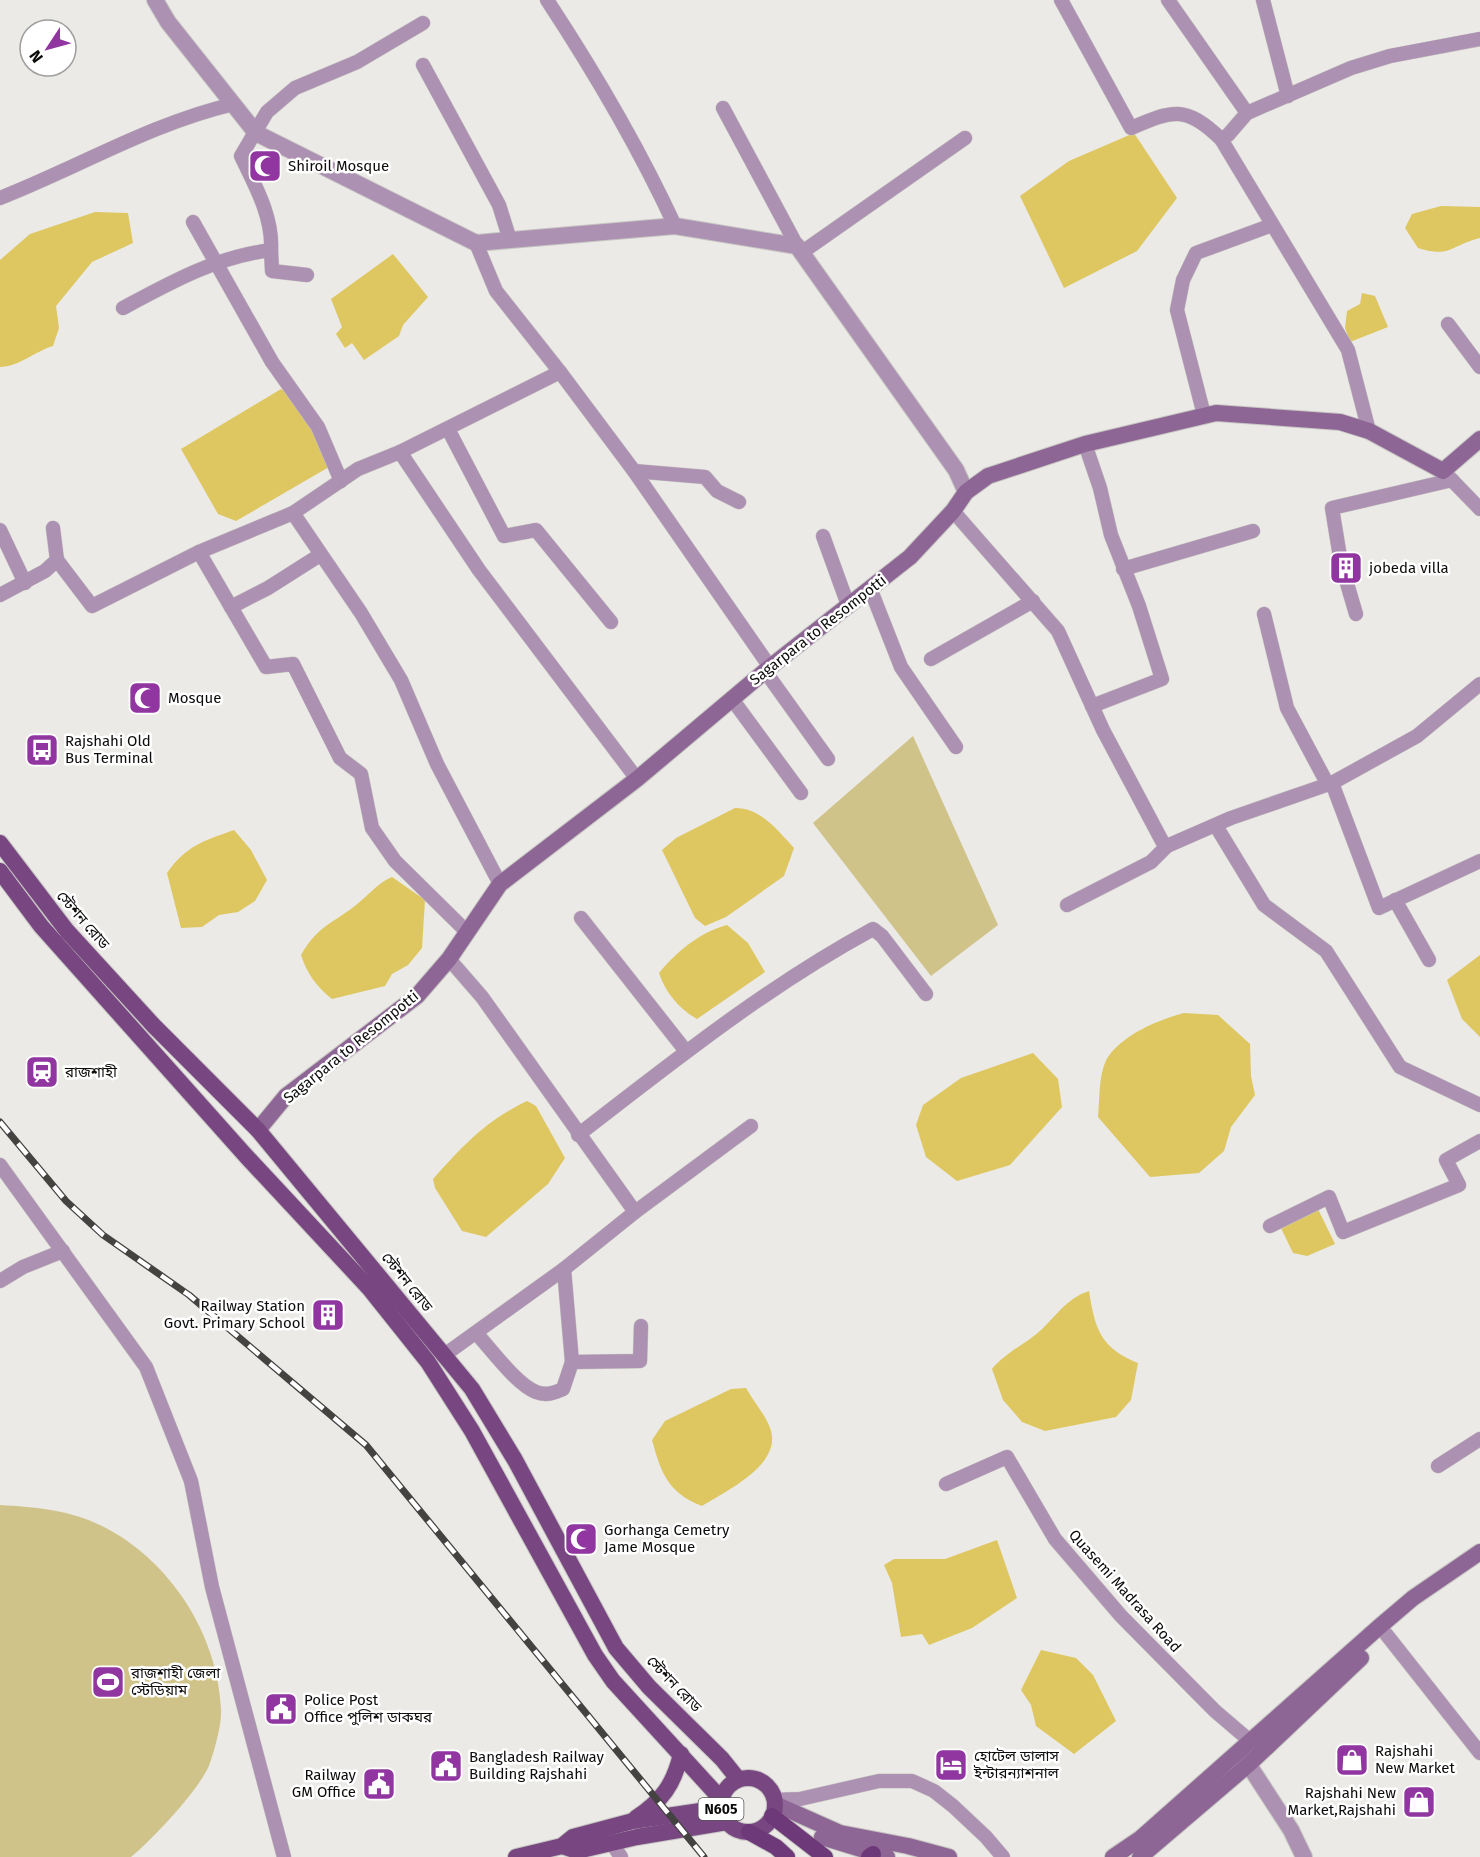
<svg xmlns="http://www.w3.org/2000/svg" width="1480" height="1857" viewBox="0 0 1480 1857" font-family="'Fira Sans','Noto Sans Bengali',sans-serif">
  <rect width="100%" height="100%" fill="#ebeae6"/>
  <g fill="#d0c38a">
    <path d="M913,736L998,925L931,976L813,823Z"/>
    <path d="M0,1505C35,1507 70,1510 102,1526C169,1559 218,1634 221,1709C222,1724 215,1748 210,1763C202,1787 152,1840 131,1857H0Z"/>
  </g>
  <g fill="#dec761">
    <path d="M1134,133L1177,198L1137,251L1064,288L1020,196L1069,161Z"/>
    <path d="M1441,206L1480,207V238C1449,246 1451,258 1418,248L1405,228L1412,214Z"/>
    <path d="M95,212L128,213L133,243L92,262L56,306L59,328L53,346C36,351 18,367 0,367V260L30,234Z"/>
    <path d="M393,254L428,297L403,325L399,336L364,360L352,343L345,348L336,334L342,327L331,299Z"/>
    <path d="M1362,293L1375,296L1388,327L1350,342L1345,328L1347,311L1360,304Z"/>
    <path d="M281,389L300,403L329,467L236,521L218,514L181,449Z"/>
    <path d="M735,808C761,808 777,830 794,848L784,876L726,917L705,926L695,918L662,850L676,838Z"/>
    <path d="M234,830L251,850L267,880L255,901L238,912L219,915L202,927L181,928L167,873C186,846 203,841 234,830Z"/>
    <path d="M392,877L425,900L422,948L408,965L392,974L385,986L332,999C317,987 307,974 301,955C320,922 338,922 363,899C375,889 377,884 392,877Z"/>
    <path d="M727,925L748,943L765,972L697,1019C679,1009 665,992 659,973C676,952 700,932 727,925Z"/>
    <path d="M1480,955V1037L1462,1019L1447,980Z"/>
    <path d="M1184,1013L1218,1015L1250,1044L1251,1076L1255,1095L1231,1127L1224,1151L1199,1173L1150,1177L1098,1117C1100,1100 1098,1073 1108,1057C1124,1034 1158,1020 1184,1013Z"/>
    <path d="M1033,1053L1058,1079L1062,1107L1010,1165L957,1181L926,1157L916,1125L923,1105L961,1078Z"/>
    <path d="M527,1101L536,1106L565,1158L548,1184L486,1237L462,1231L435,1188L433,1179C465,1144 484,1122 527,1101Z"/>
    <path d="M1316,1205L1335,1244L1307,1256L1293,1253L1279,1224Z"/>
    <path d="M1089,1291C1095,1330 1101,1348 1138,1363L1131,1400L1116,1417L1045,1431L1022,1422L1003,1400L992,1369C1006,1352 1026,1344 1041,1330C1057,1315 1067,1298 1089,1291Z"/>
    <path d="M746,1388C753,1401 765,1414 770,1428C784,1464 726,1491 702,1506C668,1493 661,1473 652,1440L665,1421L731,1389Z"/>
    <path d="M997,1540L1017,1598L972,1628L929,1645L922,1634L901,1637L892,1583L884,1565L894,1559H945Z"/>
    <path d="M1041,1650L1076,1658L1093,1675L1116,1721L1074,1754L1036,1726L1031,1705L1021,1690Z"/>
  </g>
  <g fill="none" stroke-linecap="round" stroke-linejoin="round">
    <defs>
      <g id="minor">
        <path d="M547,0C595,73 638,146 675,226"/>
        <path d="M1061,0L1131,128C1173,110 1185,105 1221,139L1228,135L1247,113L1351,68L1390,56L1480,39"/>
        <path d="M1168,0L1247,113"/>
        <path d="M1263,0L1288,96"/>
        <path d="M423,65L499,205L510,240"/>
        <path d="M723,108L797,246"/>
        <path d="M1221,139L1348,350L1369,431"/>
        <path d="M0,198C79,167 152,123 234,104"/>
        <path d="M193,222L272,362L318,427L341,481"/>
        <path d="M271,250L272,271L307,275"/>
        <path d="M801,253L965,138"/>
        <path d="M123,308C171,282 216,257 271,250C273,217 255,185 241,156L267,112L295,88L357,62L423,23"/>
        <path d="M1448,324L1480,367"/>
        <path d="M560,372L634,471L770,667"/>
        <path d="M1204,415L1177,310L1183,280L1196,253L1272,225"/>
        <path d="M448,429L504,536L536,530L611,622"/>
        <path d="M1085,444L1100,488L1111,535L1139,606L1162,679L1092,706"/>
        <path d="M400,452L479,570L637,779"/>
        <path d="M634,471L705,477L717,491L739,502"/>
        <path d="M1446,474L1480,509"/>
        <path d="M953,511L1058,631L1103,730L1162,841L1167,846L1231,818L1332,783L1417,736L1480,684"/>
        <path d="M293,513L358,469L400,452L560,372L496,291L476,243"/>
        <path d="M0,530L25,583"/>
        <path d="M823,536L848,605"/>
        <path d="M199,552L266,667L293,664L340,758L361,774L372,828L395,861L467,932"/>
        <path d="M57,560L92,606L199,552L293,513L361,613L401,680L437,764L500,884"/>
        <path d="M1123,569L1253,531"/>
        <path d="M870,588L901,667L956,747"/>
        <path d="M0,595L45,571L57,560L53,528"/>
        <path d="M231,607L268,588L320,555"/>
        <path d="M1264,614L1287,708L1328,785"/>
        <path d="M1356,614L1341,563L1332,508L1452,480"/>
        <path d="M931,659L1033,601"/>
        <path d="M765,671L828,759"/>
        <path d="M732,699L801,793"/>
        <path d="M1332,783L1379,908L1480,861"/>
        <path d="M1216,826L1264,905L1326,951L1400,1067L1480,1105"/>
        <path d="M1395,900L1429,960"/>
        <path d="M1067,905L1151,862L1167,846"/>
        <path d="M581,918L685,1050"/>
        <path d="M578,1135C674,1061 766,987 873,929L882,936L926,994"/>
        <path d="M0,1165L146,1367L191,1481L212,1587L284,1857"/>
        <path d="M635,1212L751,1126"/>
        <path d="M1270,1226L1329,1197L1343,1232L1459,1185L1446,1160L1480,1141"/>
        <path d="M564,1269L572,1362L640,1361L641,1326"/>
        <path d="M0,1281L23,1267L63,1251"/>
        <path d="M476,1333C491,1349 516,1384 536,1392C546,1396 554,1393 563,1389L572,1362"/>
        <path d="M443,1356L564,1269L635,1212L482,997L449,959"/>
        <path d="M1438,1466L1480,1439"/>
        <path d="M946,1484L1007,1457L1055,1539L1121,1616L1215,1711L1256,1746"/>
        <path d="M1386,1634L1480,1753"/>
        <path d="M774,1800L800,1799L879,1781H912L934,1791L953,1806L986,1837L1003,1857"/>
        <path d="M607,1836L621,1857"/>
      </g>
      <g id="tertiary">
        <path d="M155,0L168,22L256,133L476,243L675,226L797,246L956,470L966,492"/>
        <path d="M1241,1753L1291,1830L1304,1857"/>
      </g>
      <g id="secondary">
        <path d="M258,1130L286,1096L417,996L449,959L500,884L637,779L770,667L910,557L953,511L966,492L988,476L1085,444L1216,413L1340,422L1369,431L1443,471L1480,439"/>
        <path d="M775,1804L840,1833L908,1846L949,1857"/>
        <path d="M822,1837L887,1857"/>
        <path d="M1113,1857L1141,1838L1379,1627L1413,1598L1480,1552"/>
        <path d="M1140,1857L1249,1764L1361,1658"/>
      </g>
      <g id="primary">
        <path d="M0,843L67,931L154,1026L258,1130L472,1389L515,1460L616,1648L649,1687L722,1759L738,1779"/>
        <path d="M0,871L41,926L246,1156L369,1288L428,1362L472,1431L595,1655L613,1681L721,1799"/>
        <circle cx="748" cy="1805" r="27"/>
        <path d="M636,1818C662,1801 674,1784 681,1754"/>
        <path d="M562,1846L577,1851L637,1837L727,1822"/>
        <path d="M516,1857L562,1846L573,1837L633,1821L721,1808"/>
      </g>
      <g id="trunk">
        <path d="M772,1816L825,1857"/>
        <path d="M749,1832L776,1847L787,1857"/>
        <path d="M869,1857L873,1854"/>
      </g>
    </defs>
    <use href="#minor" stroke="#c7c6c3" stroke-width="15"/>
    <use href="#tertiary" stroke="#c7c6c3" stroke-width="18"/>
    <use href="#secondary" stroke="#c7c6c3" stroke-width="18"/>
    <use href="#primary" stroke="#c7c6c3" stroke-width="18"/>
    <use href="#trunk" stroke="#c7c6c3" stroke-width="18"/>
    <use href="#minor" stroke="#ad91b2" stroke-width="14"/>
    <use href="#tertiary" stroke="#ad91b2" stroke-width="16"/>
    <use href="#secondary" stroke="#8e6695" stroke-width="16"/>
    <use href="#primary" stroke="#784781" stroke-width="16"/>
    <use href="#trunk" stroke="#6e3978" stroke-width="16"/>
    <defs>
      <path id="rail" d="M0,1122L66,1201L103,1235L189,1295L366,1445L704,1857"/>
    </defs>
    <use href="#rail" stroke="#444342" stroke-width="7"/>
    <use href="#rail" stroke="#fff" stroke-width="4.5" stroke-dasharray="14" stroke-linecap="butt"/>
  </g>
  <defs>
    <symbol id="mosque-square" viewBox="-11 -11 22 22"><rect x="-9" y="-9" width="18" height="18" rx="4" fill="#9136a1" stroke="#fff"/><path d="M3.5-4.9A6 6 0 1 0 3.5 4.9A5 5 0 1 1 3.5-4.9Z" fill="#fff"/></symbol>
    <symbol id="building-square" viewBox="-11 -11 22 22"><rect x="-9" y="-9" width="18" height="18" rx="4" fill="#9136a1" stroke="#fff"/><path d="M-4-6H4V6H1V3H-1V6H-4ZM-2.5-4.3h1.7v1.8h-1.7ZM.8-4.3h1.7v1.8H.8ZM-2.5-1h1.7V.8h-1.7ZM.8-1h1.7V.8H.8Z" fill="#fff"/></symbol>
    <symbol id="bus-square" viewBox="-11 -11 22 22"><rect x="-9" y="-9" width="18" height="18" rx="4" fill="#9136a1" stroke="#fff"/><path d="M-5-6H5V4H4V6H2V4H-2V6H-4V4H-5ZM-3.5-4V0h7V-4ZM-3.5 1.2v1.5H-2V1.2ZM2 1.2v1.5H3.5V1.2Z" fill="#fff"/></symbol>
    <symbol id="station-square" viewBox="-11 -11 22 22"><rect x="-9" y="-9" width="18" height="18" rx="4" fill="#9136a1" stroke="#fff"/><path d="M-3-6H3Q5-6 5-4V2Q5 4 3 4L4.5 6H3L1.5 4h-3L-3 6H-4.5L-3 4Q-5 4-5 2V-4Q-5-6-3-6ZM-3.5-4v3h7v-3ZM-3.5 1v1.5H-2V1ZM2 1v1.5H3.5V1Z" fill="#fff"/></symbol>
    <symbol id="stadium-square" viewBox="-11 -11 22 22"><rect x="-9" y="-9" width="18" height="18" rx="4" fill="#9136a1" stroke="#fff"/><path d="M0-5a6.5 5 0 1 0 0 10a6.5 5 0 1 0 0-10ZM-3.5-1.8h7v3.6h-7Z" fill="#fff"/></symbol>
    <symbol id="civic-square" viewBox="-11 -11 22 22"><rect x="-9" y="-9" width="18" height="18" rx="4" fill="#9136a1" stroke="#fff"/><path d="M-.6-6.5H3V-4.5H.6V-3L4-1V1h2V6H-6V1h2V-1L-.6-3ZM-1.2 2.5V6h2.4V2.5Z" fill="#fff"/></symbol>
    <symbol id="shop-square" viewBox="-11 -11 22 22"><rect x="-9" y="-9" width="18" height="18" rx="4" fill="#9136a1" stroke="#fff"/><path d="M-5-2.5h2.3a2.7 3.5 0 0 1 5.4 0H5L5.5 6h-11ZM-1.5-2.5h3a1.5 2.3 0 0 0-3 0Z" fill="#fff"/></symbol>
    <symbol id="hotel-square" viewBox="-11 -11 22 22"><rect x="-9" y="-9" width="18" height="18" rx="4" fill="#9136a1" stroke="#fff"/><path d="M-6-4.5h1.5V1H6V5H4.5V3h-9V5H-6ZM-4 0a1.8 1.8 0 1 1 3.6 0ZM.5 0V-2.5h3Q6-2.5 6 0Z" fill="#fff"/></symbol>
  </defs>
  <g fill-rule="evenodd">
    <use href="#mosque-square" x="246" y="147" width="38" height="38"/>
    <use href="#building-square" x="1327" y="549" width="38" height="38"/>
    <use href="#mosque-square" x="126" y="679" width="38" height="38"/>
    <use href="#bus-square" x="23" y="731" width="38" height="38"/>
    <use href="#station-square" x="23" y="1053" width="38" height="38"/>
    <use href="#building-square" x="309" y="1296" width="38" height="38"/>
    <use href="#mosque-square" x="562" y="1520" width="38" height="38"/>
    <use href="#stadium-square" x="89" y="1663" width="38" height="38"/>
    <use href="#civic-square" x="262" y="1690" width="38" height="38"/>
    <use href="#shop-square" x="1333" y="1741" width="38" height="38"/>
    <use href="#hotel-square" x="932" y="1746" width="38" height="38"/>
    <use href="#civic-square" x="427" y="1747" width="38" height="38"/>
    <use href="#civic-square" x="360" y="1765" width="38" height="38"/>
    <use href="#shop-square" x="1400" y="1783" width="38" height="38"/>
  </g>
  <g text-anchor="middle" stroke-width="5" stroke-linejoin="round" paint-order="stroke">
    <rect fill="#fff" stroke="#565554" stroke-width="1.5" x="698.5" y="1798" width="45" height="22" rx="4.5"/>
    <g font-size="14" font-weight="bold" fill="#0d0c0b">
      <text x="721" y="1814">N605</text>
    </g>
    <g font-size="15" fill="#0d0c0b" stroke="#fff" text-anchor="start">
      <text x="288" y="171">Shiroil Mosque</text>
      <text x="1369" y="573">jobeda villa</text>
      <text x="168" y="703">Mosque</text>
      <text x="65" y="746">Rajshahi Old<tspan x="65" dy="17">Bus Terminal</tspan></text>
      <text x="65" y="1077">রাজশাহী</text>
      <text x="305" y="1311" text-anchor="end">Railway Station<tspan x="305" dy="17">Govt. Primary School</tspan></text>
      <text x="604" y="1535">Gorhanga Cemetry<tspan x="604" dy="17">Jame Mosque</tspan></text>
      <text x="131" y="1678">রাজশাহী জেলা<tspan x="131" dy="17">স্টেডিয়াম</tspan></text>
      <text x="304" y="1705">Police Post<tspan x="304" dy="17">Office পুলিশ ডাকঘর</tspan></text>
      <text x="1375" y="1756">Rajshahi<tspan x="1375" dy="17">New Market</tspan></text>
      <text x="974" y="1761">হোটেল ডালাস<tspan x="974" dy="17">ইন্টারন্যাশনাল</tspan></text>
      <text x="469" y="1762">Bangladesh Railway<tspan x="469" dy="17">Building Rajshahi</tspan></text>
      <text x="356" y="1780" text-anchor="end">Railway<tspan x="356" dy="17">GM Office</tspan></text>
      <text x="1396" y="1798" text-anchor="end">Rajshahi New<tspan x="1396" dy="17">Market,Rajshahi</tspan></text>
    </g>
    <g font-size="15" fill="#0d0c0b" stroke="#fff">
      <text transform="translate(818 630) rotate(-38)" y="5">Sagarpara to Resompotti</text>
      <text transform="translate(83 920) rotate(49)" y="5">স্টেশন রোড</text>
      <text transform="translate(351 1047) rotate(-39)" y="5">Sagarpara to Resompotti</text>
      <text transform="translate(407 1282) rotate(51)" y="5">স্টেশন রোড</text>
      <text transform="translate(1125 1591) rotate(48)" y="5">Quasemi Madrasa Road</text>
      <text transform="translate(674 1684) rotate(46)" y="5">স্টেশন রোড</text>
    </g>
  </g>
  <g transform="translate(48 48) rotate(234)"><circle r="28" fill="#ffffff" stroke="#9e9e9d" stroke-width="1.5"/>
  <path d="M0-4.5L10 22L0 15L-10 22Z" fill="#9136a1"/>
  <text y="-9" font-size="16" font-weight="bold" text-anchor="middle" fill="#0d0c0b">N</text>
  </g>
</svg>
